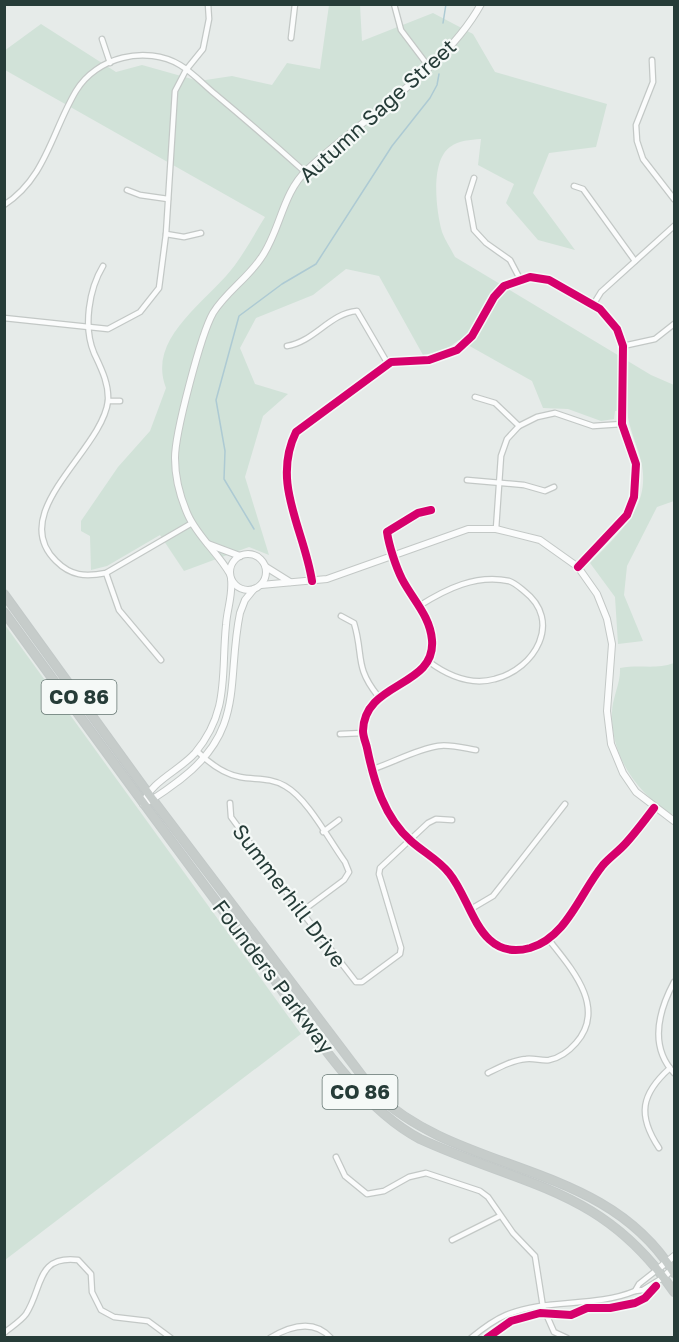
<svg xmlns="http://www.w3.org/2000/svg" width="679" height="1342" viewBox="0 0 679 1342" font-family="'Golos Text',sans-serif">
  <rect width="100%" height="100%" fill="#e6ebe9"/>
  <g fill="#d1e2d8">
    <path d="M329,5H360L362,41L433,13L473,34L495,72L607,104L596,147L549,153L533,193L575,250L538,240L506,203L514,184L478,165L481,139C470,140 459,140 450,147C430,161 436,211 442,232C445,240 451,249 455,257L651,375L674,385V501L657,507L627,566L624,595L643,641L618,644L615,597L590,563C619,533 652,507 641,461C637,444 629,429 627,411H615L614,419L601,421L568,409L543,408L532,381L459,340L444,351L423,355L379,276L346,269L313,295L256,318L240,348L255,384L288,394L263,416L245,477L269,555L249,547L184,571L160,535L107,566L91,570L90,536L81,531V521L118,467L150,431L166,388C146,337 209,301 235,265C246,250 255,233 265,217L5,70L4,51L41,24L116,72L142,65L199,81L232,76L272,85L287,63L320,69Z"/>
    <path d="M5,625L301,1034L5,1260H4Z"/>
    <path d="M674,663V816C638,794 611,758 612,713C612,698 621,683 620,668C641,664 654,670 674,663Z"/>
  </g>
  <g fill="none" stroke-linecap="round" stroke-linejoin="round">
    <g stroke="#adcad3" stroke-width="1.5">
      <path d="M443,23L446,4"/>
      <path d="M254,529L224,479L225,451L216,400L239,316L282,284L316,264L392,146L430,98L437,85L439,74"/>
    </g>
    <defs>
      <g id="minor">
        <path d="M394,4L401,30L429,67"/>
        <path d="M291,38L295,4"/>
        <path d="M102,39L110,63"/>
        <path d="M652,60L653,82L636,125L637,141L643,159L674,199"/>
        <path d="M474,178L468,197L474,230L486,243L510,260L520,279"/>
        <path d="M574,186L583,189L635,261"/>
        <path d="M127,190L140,195L168,199"/>
        <path d="M4,205C46,178 52,131 76,91C96,57 146,45 180,65C192,72 204,85 215,94C245,119 275,145 305,172"/>
        <path d="M166,234L184,237L201,233"/>
        <path d="M103,266C89,289 83,327 94,353C101,368 109,383 108,401C102,451 6,512 56,561C71,576 85,577 106,573L192,523"/>
        <path d="M593,305L601,292L674,226"/>
        <path d="M4,318L108,329L140,312L159,288L166,234L175,91L186,70L203,49L209,19L208,4"/>
        <path d="M287,346C314,342 330,313 357,311L388,364"/>
        <path d="M623,346L655,339L674,324"/>
        <path d="M475,397L495,403L519,426"/>
        <path d="M108,401H120"/>
        <path d="M467,480L524,485L545,491L554,487"/>
        <path d="M431,510L418,513L387,532C389,546 396,567 402,579C413,600 430,616 432,640C436,688 364,681 363,731C363,737 366,743 367,748C374,782 384,817 411,841C423,852 439,860 449,873C473,902 478,962 530,948C567,937 580,893 603,865C610,857 619,851 626,843C636,832 645,820 654,808"/>
        <path d="M496,529L501,456L507,439L519,426L537,417L555,413L593,426L622,424"/>
        <path d="M106,573L119,610L161,660"/>
        <path d="M312,581C304,529 271,483 296,432L391,362L429,360L457,350L472,336L494,297L504,286L530,277L549,280L600,309L617,329L623,346L622,424L636,464L634,497L627,515L578,567"/>
        <path d="M419,606C446,589 476,574 509,581C515,583 519,587 524,591C563,621 535,669 495,679C470,686 448,676 428,661"/>
        <path d="M341,616L354,623C364,656 354,666 378,696"/>
        <path d="M340,734L363,733"/>
        <path d="M197,751C208,762 223,774 240,777C255,780 270,777 285,786C308,799 329,840 345,862L349,872L344,880L301,912"/>
        <path d="M370,770C393,763 414,750 438,746C449,744 464,748 476,750"/>
        <path d="M230,803L231,817L258,854L266,871L284,889L356,982H362L400,954L401,948L379,874L380,868L428,823L436,819L452,820"/>
        <path d="M323,832L339,820"/>
        <path d="M471,909L493,896L565,804"/>
        <path d="M674,982C658,1012 649,1046 674,1073"/>
        <path d="M488,1073C500,1067 513,1060 526,1059C534,1058 542,1061 549,1060C560,1058 569,1051 576,1043C607,1008 572,969 549,940"/>
        <path d="M659,1148C637,1115 641,1094 670,1068"/>
        <path d="M336,1157L345,1176L367,1194L384,1191L409,1177L426,1173L480,1191L488,1197L513,1233L535,1256L543,1307L554,1332L567,1338"/>
        <path d="M452,1240L500,1216"/>
        <path d="M658,1269L639,1284L635,1291L643,1290L664,1277"/>
        <path d="M4,1333C11,1327 21,1321 26,1314C43,1288 36,1255 78,1260L91,1274L92,1292L101,1310L114,1317L148,1321L171,1338"/>
        <path d="M270,1338C290,1326 314,1319 331,1338"/>
        <path d="M471,1338C482,1329 494,1320 506,1315C547,1298 594,1308 635,1291"/>
      </g>
      <g id="tertiary">
        <path d="M208,544L240,556"/>
        <circle cx="248" cy="572" r="18"/>
        <path d="M266,567L290,582"/>
        <path d="M230,574C218,553 198,537 188,515C180,497 175,478 175,458C175,433 201,334 213,313C226,292 247,279 261,258C280,232 282,193 307,170C361,119 445,70 481,4"/>
        <path d="M261,585L327,579L468,529H496L540,540L578,567L597,594L607,619L612,644L607,711L611,744L623,773L636,792L674,821"/>
        <path d="M143,804C157,798 169,788 181,779C246,729 226,681 240,613L245,600L254,589"/>
        <path d="M143,804C151,781 179,771 195,753C230,711 221,674 226,625C227,609 233,595 231,579"/>
        <path d="M658,1269L674,1256"/>
        <path d="M664,1277L674,1267"/>
      </g>
      <g id="trunk">
        <path d="M4,594L153,800L375,1093C462,1176 604,1160 674,1273"/>
        <path d="M4,612C88,728 172,843 258,957C301,1015 356,1106 420,1139C525,1187 603,1188 674,1292"/>
      </g>
    </defs>
    <use href="#minor" stroke="#c3c8c6" stroke-width="7"/>
    <use href="#tertiary" stroke="#c3c8c6" stroke-width="8"/>
    <use href="#trunk" stroke="#c3c9c8" stroke-width="10"/>
    <use href="#minor" stroke="#fbfcfc" stroke-width="4.5"/>
    <use href="#tertiary" stroke="#fbfcfc" stroke-width="6"/>
    <use href="#trunk" stroke="#c6ccca" stroke-width="8"/>
    <defs>
      <g id="cycleway">
        <path d="M431,510L418,513L387,532C389,546 396,567 402,579C413,600 430,616 432,640C436,688 364,681 363,731C363,737 366,743 367,748C374,782 384,817 411,841C423,852 439,860 449,873C473,902 478,962 530,948C567,937 580,893 603,865C610,857 619,851 626,843C636,832 645,820 654,808"/>
        <path d="M312,581C304,529 271,483 296,432L391,362L429,360L457,350L472,336L494,297L504,286L530,277L549,280L600,309L617,329L623,346L622,424L636,464L634,497L627,515L578,567"/>
        <path d="M487,1338L511,1321L540,1313L571,1315L587,1308H610L635,1303L645,1298L656,1286"/>
      </g>
    </defs>
    <use href="#cycleway" stroke="#f5f9f7" stroke-width="11"/>
    <use href="#cycleway" stroke="#d6006c" stroke-width="8"/>
  </g>
  <g text-anchor="middle" stroke-width="4.5" stroke-linejoin="round" paint-order="stroke">
    <g fill="#f5f9f7" stroke="#647571" stroke-width="1.5">
      <rect x="41.5" y="680" width="75" height="34" rx="4.5"/>
      <rect x="322.5" y="1075" width="75" height="34" rx="4.5"/>
    </g>
    <g font-size="20" font-weight="bold" fill="#263c38">
      <text x="79" y="704">CO 86</text>
      <text x="360" y="1099">CO 86</text>
    </g>
    <g font-size="21" fill="#263c38" stroke="#f5f9f7">
      <text transform="translate(378 111) rotate(-42)" y="7">Autumn Sage Street</text>
      <text transform="translate(289 896) rotate(53)" y="7">Summerhill Drive</text>
      <text transform="translate(273 977) rotate(53)" y="7">Founders Parkway</text>
    </g>
  </g>
  <rect width="679" height="1342" fill="none" stroke="#263c38" stroke-width="12"/>
</svg>
